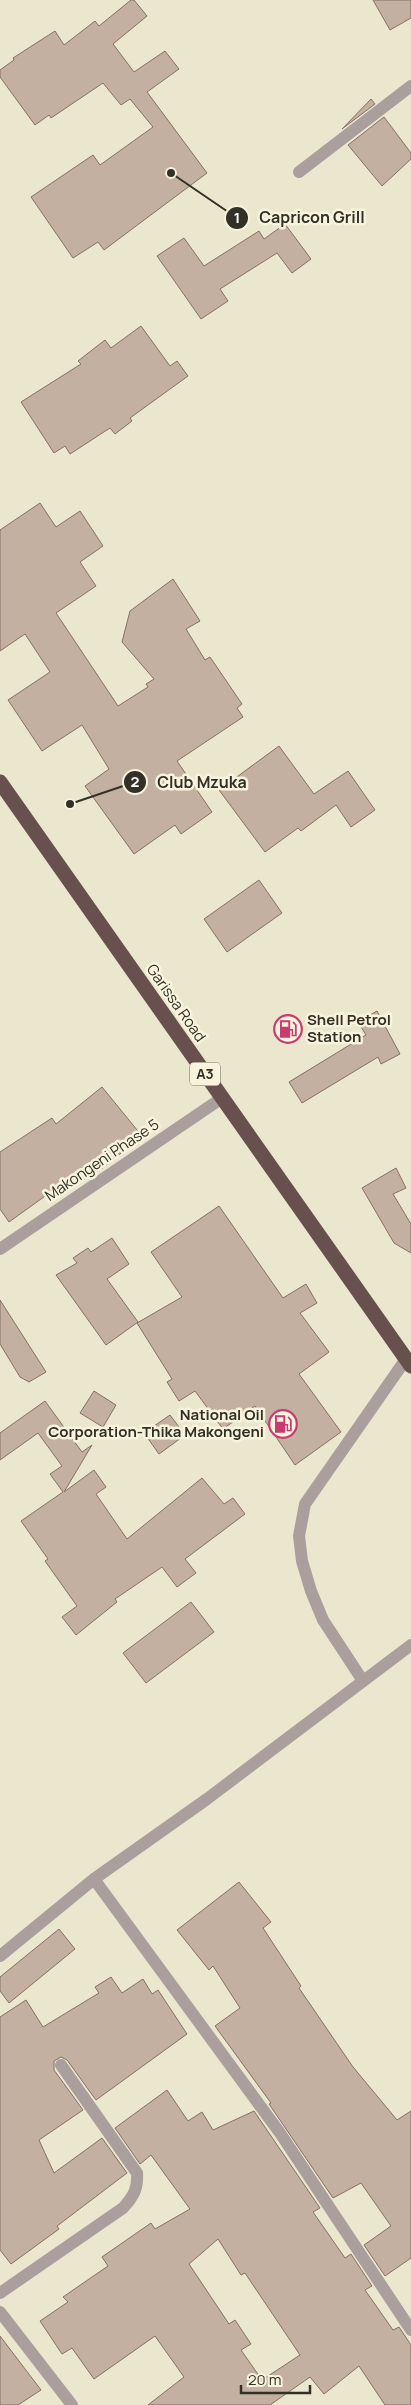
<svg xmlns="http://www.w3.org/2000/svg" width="411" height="2405" viewBox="0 0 411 2405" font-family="Manrope,sans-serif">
  <rect width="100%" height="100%" fill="#ebe6ce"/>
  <g fill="#c4b0a1" stroke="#847164" fill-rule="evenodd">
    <path d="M131,0H134L147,16L113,44L134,72L165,51L179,69L147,92L207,173L104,250L98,242L73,258L31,197L93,155L100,165L153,127L130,99L121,105L103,83L51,118L49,115L35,125L0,77V70L14,60L13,58L55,31L64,45L95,21L99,26Z"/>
    <path d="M373,0H411V18L390,30Z"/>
    <path d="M371,99L375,104L342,129Z"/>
    <path d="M384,117L411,153V159L382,186L348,145Z"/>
    <path d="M285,224L311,259L292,273L277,253L220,289L228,301L201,319L157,256L184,238L204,266L259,231L264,239Z"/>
    <path d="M141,326L170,366L177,361L188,376L130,418L132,421L115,434L110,428L70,454L65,446L54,453L21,402L81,364L78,361L105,340L111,348Z"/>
    <path d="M40,503L56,527L80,511L103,546L80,562L96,586L56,613L118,706L148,687L146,684L154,679L122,642L130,611L173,579L200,621L186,629L205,660L210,657L242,704L237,708L243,717L177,761L212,812L181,834L175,825L134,854L85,786L109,769L82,725L42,751L8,700L50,672L25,634L0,651V530Z"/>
    <path d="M279,746L314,794L348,771L375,810L351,827L336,805L301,831L298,828L265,852L219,790Z"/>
    <path d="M259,880L282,913L227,952L204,919Z"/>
    <path d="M377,1011L400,1054L381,1064L378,1057L302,1103L289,1082L366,1035L358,1022Z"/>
    <path d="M102,1087L142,1136L104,1167L52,1200L48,1194L9,1222L0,1209V1152L52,1118L56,1124Z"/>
    <path d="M396,1168L406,1188L393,1194L411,1224V1253L394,1243L362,1188Z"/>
    <path d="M219,1206L283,1298L306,1284L317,1303L300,1313L329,1352L299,1374L341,1432L295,1465L255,1406L223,1429L195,1391L179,1401L167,1382L172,1379L137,1323L182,1297L151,1252Z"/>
    <path d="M112,1238L129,1264L107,1279L138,1322L106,1345L56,1275L77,1263L73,1258L88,1248L91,1252Z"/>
    <path d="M0,1300L46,1372L29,1382L20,1377L0,1344Z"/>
    <path d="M94,1391L116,1405L103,1427L80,1413Z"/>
    <path d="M45,1401L82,1452L92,1445L64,1492L94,1470L106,1487L96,1494L127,1539L202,1478L224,1504L233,1498L245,1514L185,1559L196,1573L177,1587L162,1567L115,1599L117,1602L76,1635L62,1617L77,1606L45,1561L48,1559L21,1521L63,1492L50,1474L62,1466L38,1433L0,1460V1433Z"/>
    <path d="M170,1415L185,1435L159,1454L144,1433Z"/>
    <path d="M191,1602L214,1632L146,1683L123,1653Z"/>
    <path d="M239,1882L271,1922L263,1928L301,1986L299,1988L353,2067L397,2120L411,2111V2258L385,2276L364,2245L391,2226L361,2183L333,2198L269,2104L271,2103L215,2026L240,2008L213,1966L209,1970L177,1930Z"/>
    <path d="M59,1929L75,1949L9,2003L0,1991V1977Z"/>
    <path d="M111,1977L122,1993L143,1979L152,1994L158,1990L187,2034L96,2100L67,2060L61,2057L54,2061V2070L83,2110L39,2140L54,2173L102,2138L127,2173L57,2226L59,2229L11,2264L0,2250V2017L26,2000L43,2027L99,1993L95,1987Z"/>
    <path d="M167,2090L188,2121L202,2112L213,2130L254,2111L320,2208L313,2212L345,2258L351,2254L372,2286L365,2290L393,2330L399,2327L411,2345V2405H385L359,2366L324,2394L310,2377L270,2405H148L184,2377L155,2336L94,2379L72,2348L62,2354L40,2321L68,2302L63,2297L108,2266L102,2257L151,2223L155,2229L190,2209L151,2155L140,2164L115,2128ZM218,2239L241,2275L245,2273L300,2355L262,2380L241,2350L251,2344L235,2320L229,2324L189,2264Z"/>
    <path d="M0,2336L41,2390L18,2405H0Z"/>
  </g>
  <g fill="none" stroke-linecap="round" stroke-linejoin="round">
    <g stroke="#ab9f9e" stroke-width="12">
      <path d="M299,172L411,86"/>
      <path d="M0,1249L222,1098"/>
      <path d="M363,1681L323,1620L311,1591L302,1561L299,1536L305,1504L406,1359"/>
      <path d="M94,1879L280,2133L411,2330"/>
      <path d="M0,1956L94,1879L207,1799L411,1645"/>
      <path d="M0,2293L123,2208C134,2196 138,2188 137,2173L61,2065"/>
      <path d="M0,2312L72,2405"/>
    </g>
    <path stroke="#67504e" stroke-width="15" d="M0,782L411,1366"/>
  </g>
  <defs>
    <symbol id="fuel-ring" viewBox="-11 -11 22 22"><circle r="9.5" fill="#f8f3dc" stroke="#c63c72" stroke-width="1.5"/><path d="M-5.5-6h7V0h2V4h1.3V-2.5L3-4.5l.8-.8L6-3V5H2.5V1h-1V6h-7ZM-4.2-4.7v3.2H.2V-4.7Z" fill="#c63c72"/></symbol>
  </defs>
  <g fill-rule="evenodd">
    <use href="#fuel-ring" x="272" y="1013" width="32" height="32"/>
    <use href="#fuel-ring" x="267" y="1408" width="32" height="32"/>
  </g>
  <g text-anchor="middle" stroke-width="5" stroke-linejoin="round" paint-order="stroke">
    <rect fill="#f8f3dc" stroke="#6d6a5d" stroke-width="1" x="190" y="1062.5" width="30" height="23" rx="4"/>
    <g font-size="14" font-weight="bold" fill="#323027">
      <text x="205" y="1079">A3</text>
    </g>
    <g font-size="15" fill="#323027" stroke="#f8f3dc">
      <text transform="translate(176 1003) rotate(55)" y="5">Garissa Road</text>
      <text transform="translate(102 1160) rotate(-34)" y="5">Makongeni Phase 5</text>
    </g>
    <g font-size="15" font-weight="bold" fill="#323027" stroke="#f8f3dc" text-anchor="start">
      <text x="307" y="1025">Shell Petrol<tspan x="307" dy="17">Station</tspan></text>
      <text x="264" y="1420" text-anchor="end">National Oil<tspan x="264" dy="17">Corporation-Thika Makongeni</tspan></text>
    </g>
  </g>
  <path fill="none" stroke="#323027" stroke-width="2" d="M171 173L237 218M70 804L135 782"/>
  <g fill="#323027" stroke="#f8f3dc" stroke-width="2">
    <circle cx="171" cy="173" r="5"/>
    <circle cx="70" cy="804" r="5"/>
    <circle cx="237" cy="218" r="12"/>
    <circle cx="135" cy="782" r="12"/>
  </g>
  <g font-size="15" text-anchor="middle" font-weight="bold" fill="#fff">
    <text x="237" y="223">1</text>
    <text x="135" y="787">2</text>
  </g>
  <g font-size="16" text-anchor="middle" font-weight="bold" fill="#323027" stroke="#f8f3dc" stroke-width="5" stroke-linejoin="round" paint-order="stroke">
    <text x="312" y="223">Capricon Grill</text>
    <text x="202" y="788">Club Mzuka</text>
  </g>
  <path d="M241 2385v8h69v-8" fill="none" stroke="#323027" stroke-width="2.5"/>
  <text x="248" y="2385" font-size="15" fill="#323027" stroke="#f8f3dc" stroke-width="4" paint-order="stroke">20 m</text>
</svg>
